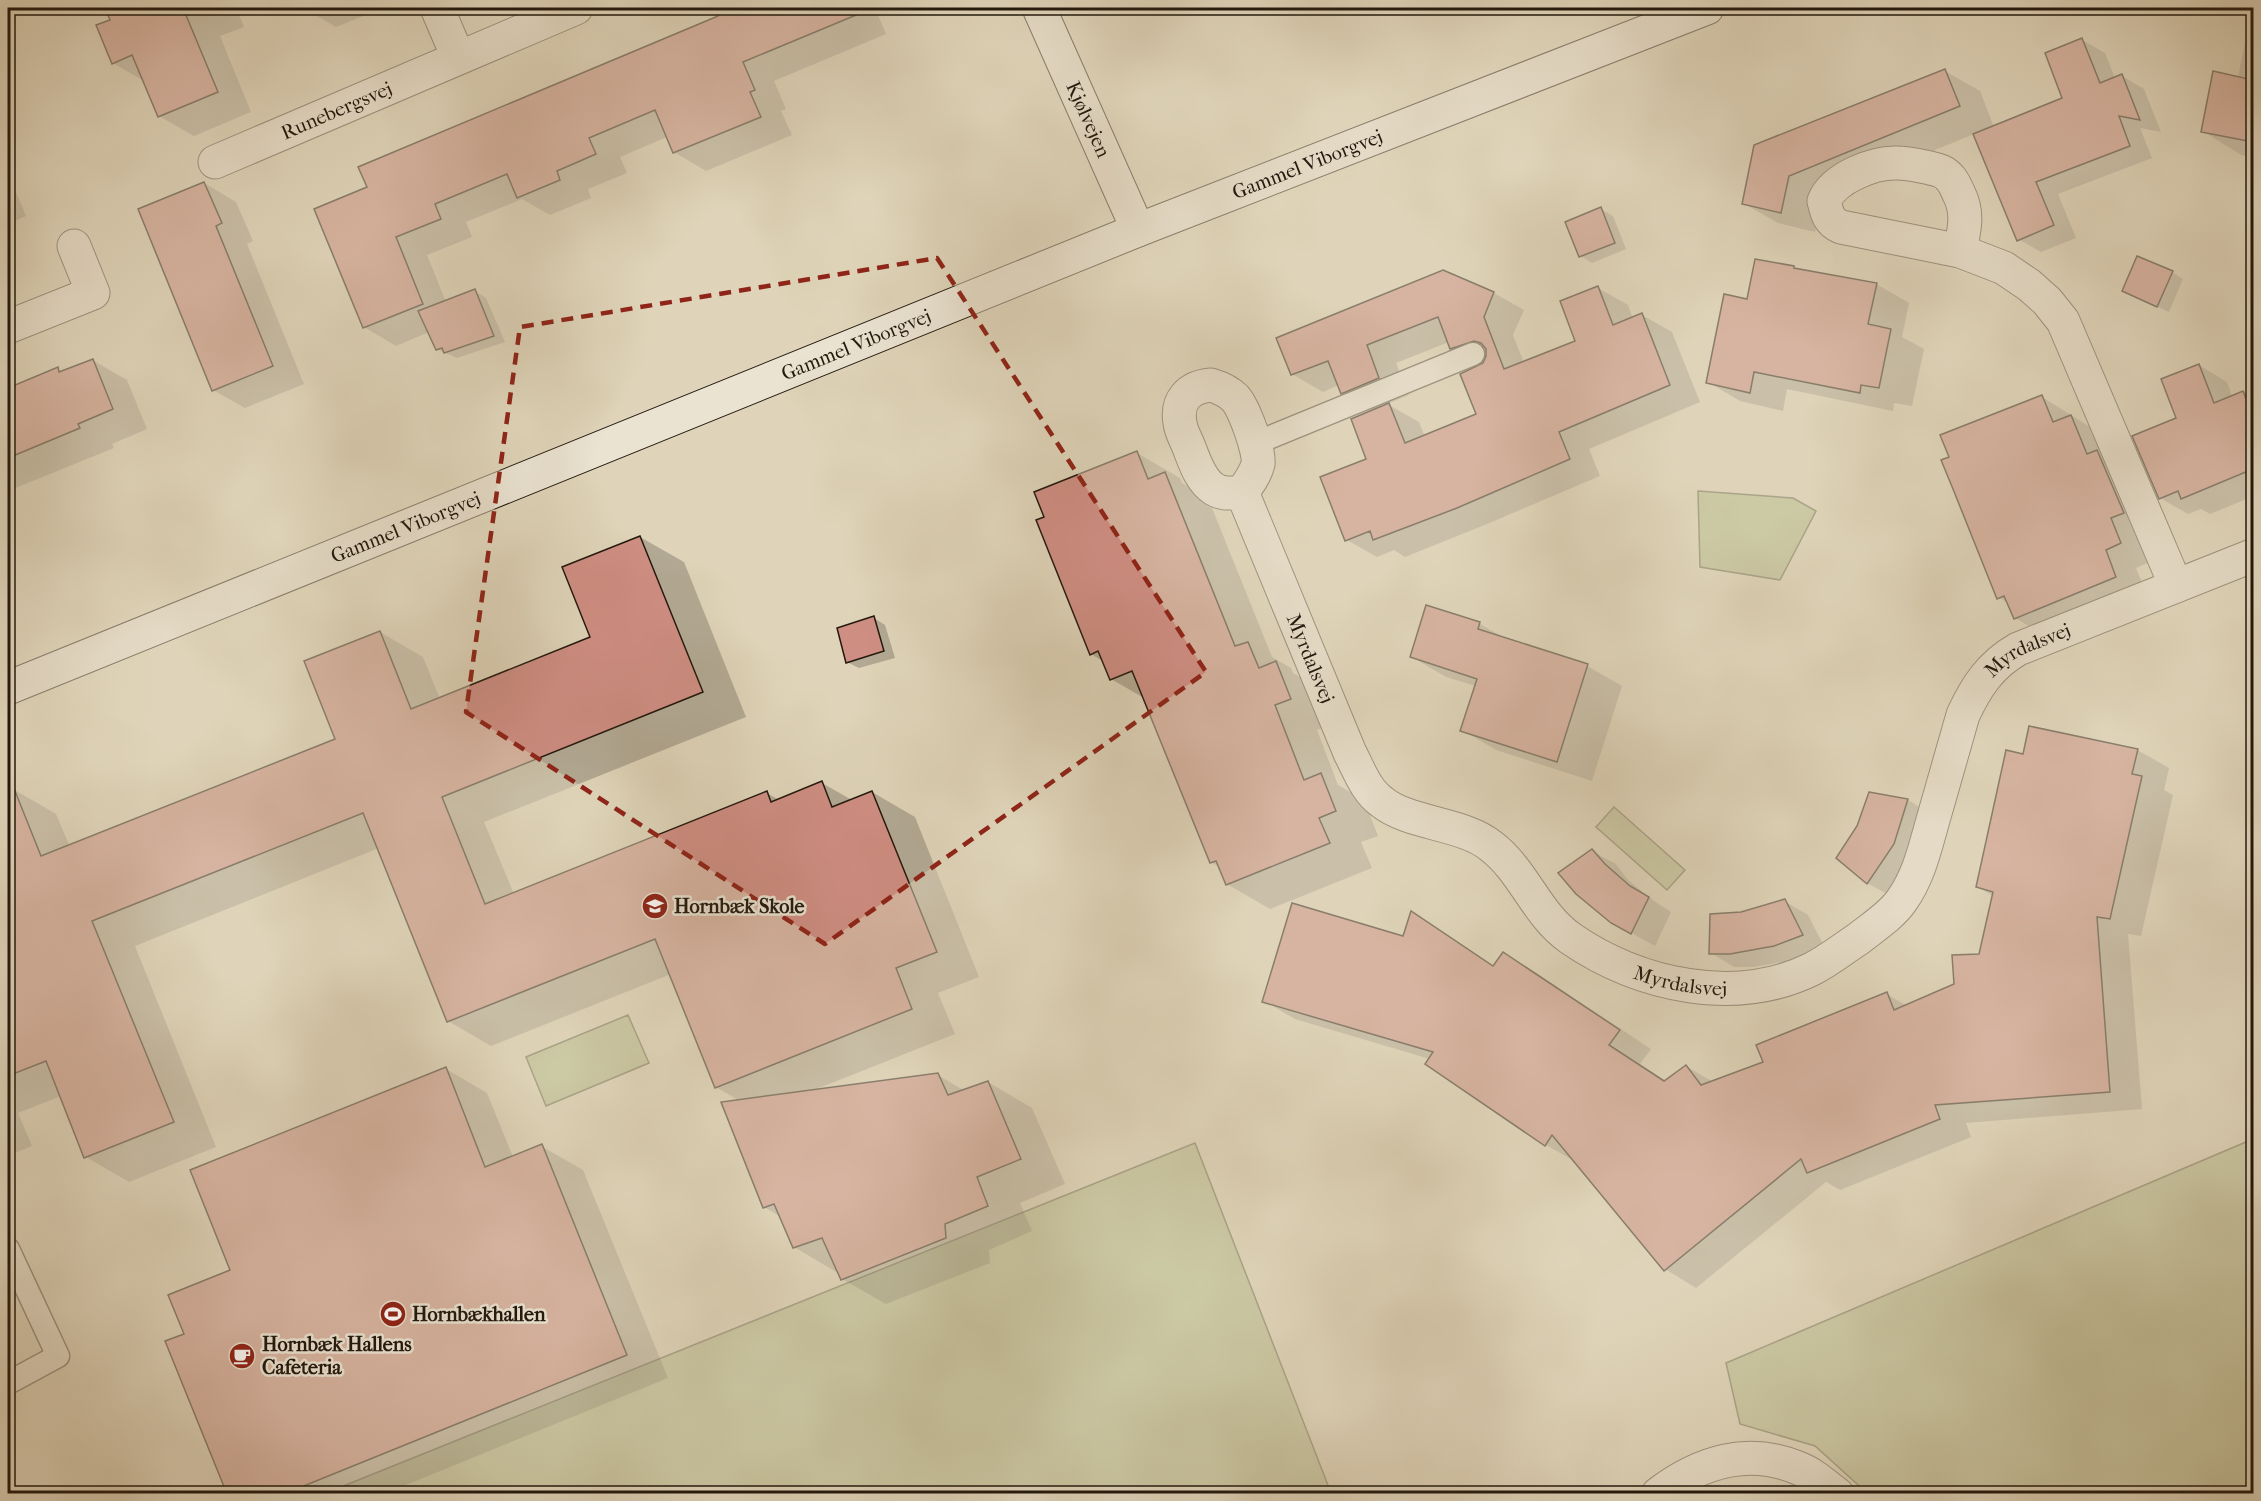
<svg xmlns="http://www.w3.org/2000/svg" width="2261" height="1501" viewBox="0 0 2261 1501" font-family="'IM FELL French Canon',serif">
  <rect width="100%" height="100%" fill="#dfd4b9"/>
  <filter id="stains"><feTurbulence type="fractalNoise" baseFrequency=".00333" numOctaves="4"/><feColorMatrix values="0 0 0 0 .2 0 0 0 0 .09 0 0 0 0 .02 0 0 0 .5 -.17"/></filter>
  <radialGradient id="worn" r=".72"><stop offset=".6" stop-color="#630" stop-opacity="0"/><stop offset="1" stop-color="#630" stop-opacity=".3"/></radialGradient>
  <g fill="#b5bc8c" stroke="#6c6a4d" stroke-width="1.5">
    <path d="M1698,491L1793,498L1816,511L1780,580L1700,567Z"/>
    <path d="M1614,807L1685,870L1667,890L1596,827Z"/>
    <path d="M628,1015L649,1063L546,1106L526,1057Z"/>
    <path d="M2253,1139V1493H1867L1815,1446L1740,1424L1726,1363Z"/>
    <path d="M1195,1143L1331,1493H326Z"/>
  </g>
  <g fill="#0003" fill-rule="evenodd">
    <path d="M107,8H236L244,27L220,36L251,112L194,136L159,116L144,81L113,63L112,20Z"/>
    <path d="M303,8H383L336,27Z"/>
    <path d="M717,8H875L886,34L774,81L786,109L781,111L792,135L706,171L674,152L667,137L620,157L627,173L588,189L591,198L550,215L522,199L466,222L472,237L427,255L446,302L475,291L486,298L505,342L457,358L437,349L429,332L396,346L364,327L369,188L720,17Z"/>
    <path d="M2247,31L2254,33V158L2241,155L2203,131L2238,78Z"/>
    <path d="M2082,40L2105,53L2115,78L2122,76L2144,89L2161,132L2140,128L2152,158L2058,194L2076,238L2041,252L2018,239L1974,134L1824,196L1815,232L1778,223L1743,203L1945,71L1980,91L1994,127L2064,99Z"/>
    <path d="M8,173L26,216L8,224Z"/>
    <path d="M204,183L236,202L253,241L247,244L304,384L245,408L213,390Z"/>
    <path d="M1601,209L1613,216L1626,249L1592,263L1581,256Z"/>
    <path d="M1794,268L1799,270L1876,284L1909,303L1902,337L1924,349L1912,406L1894,403L1893,411L1787,389L1783,411L1740,401L1708,382L1749,301Z"/>
    <path d="M1443,271L1494,293L1524,310L1513,335L1524,363L1577,341L1598,288L1628,305L1633,319L1642,315L1672,332L1700,402L1589,449L1600,476L1487,524L1405,557L1394,550L1377,557L1347,540L1368,460L1374,411L1342,393L1339,385L1323,392L1292,374ZM1449,342L1451,348L1482,365L1478,415L1425,437L1419,422L1387,404L1409,395L1396,363Z"/>
    <path d="M2172,272L2183,279L2169,312L2123,291Z"/>
    <path d="M92,360L127,380L147,429L112,444L114,448L8,491V389L57,369L62,372Z"/>
    <path d="M2199,365L2227,382L2232,396L2254,388V496L2210,514L2201,509L2188,514L2160,498L2178,419Z"/>
    <path d="M2042,397L2103,435L2152,561L2136,568L2147,595L2046,636L2015,618L2009,604L1998,597Z"/>
    <path d="M1137,453L1180,478L1182,483L1208,498L1272,657L1291,668L1293,673L1319,688L1333,724L1317,730L1338,785L1364,800L1378,836L1361,842L1372,868L1270,909L1227,884L1221,868L1211,862L1144,698L1111,679L1104,662L1091,654L1046,518Z"/>
    <path d="M640,537L684,562L746,717L484,822L514,894L767,793L779,800L822,783L852,800L872,792L915,817L979,977L938,993L955,1034L814,1090L938,1075L965,1091L988,1082L1032,1108L1065,1184L1020,1203L1032,1231L989,1250L990,1263L886,1304L842,1279L838,1273L794,1247L781,1217L764,1207L740,1101L716,1087L671,974L491,1046L448,1021L379,848L135,946L216,1147L129,1182L86,1157L61,1096L18,1113L32,1146L8,1156V791L13,789L56,814L70,847L337,740L380,632L423,657L440,699L592,638Z"/>
    <path d="M874,618L885,625L895,658L859,668L847,662Z"/>
    <path d="M1480,624L1510,641L1587,666L1622,686L1592,781L1496,750L1462,730L1476,686L1446,677L1412,657Z"/>
    <path d="M2254,662V673L2250,663Z"/>
    <path d="M2137,750L2169,768L2164,790L2173,795L2141,936L2128,934L2142,1109L1966,1123L1971,1137L1840,1190L1826,1182L1696,1288L1665,1269L1576,1162L1546,1145L1427,1064L1430,1059L1295,1019L1264,1001L1404,937L1411,913L1442,931L1494,966L1503,954L1535,972L1651,1049L1640,1064L1666,1081L1686,1066L1713,1082L1765,1062L1887,994L1907,1006L1955,985L1980,955L1993,896L1978,887L2024,755Z"/>
    <path d="M1870,793L1908,800L1931,814L1891,896L1867,883L1858,827Z"/>
    <path d="M1592,851L1616,864L1628,880L1654,901L1671,912L1655,946L1612,922Z"/>
    <path d="M1784,901L1808,915L1825,948L1798,959L1754,967H1734L1711,953L1741,913Z"/>
    <path d="M446,1069L487,1093L513,1157L541,1146L583,1170L668,1378L384,1494H228L186,1334L232,1271Z"/>
  </g>
  <g fill="#cf8e83" stroke="#22180e" stroke-width="1.5">
    <path d="M105,8H183L218,92L158,117L132,55L112,64L96,25L110,20Z"/>
    <path d="M715,8H873L743,62L755,90L750,92L761,117L673,153L655,110L589,138L596,154L557,171L560,180L517,198L507,174L435,204L441,219L396,237L423,304L363,328L314,209L367,187L358,167L718,16Z"/>
    <path d="M2082,38L2100,83L2122,74L2140,120L2119,116L2130,146L2036,182L2054,225L2017,241L1973,134L2062,98L2045,53Z"/>
    <path d="M1945,69L1960,106L1789,176L1781,213L1742,204L1754,145Z"/>
    <path d="M2213,71L2253,80V142L2201,132Z"/>
    <path d="M204,182L222,223L216,226L273,366L212,391L138,209Z"/>
    <path d="M1601,207L1615,243L1579,257L1565,222Z"/>
    <path d="M2137,256L2173,271L2157,307L2122,291Z"/>
    <path d="M1755,259L1794,266V268L1877,283L1868,324L1891,329L1879,388L1861,385L1860,393L1754,372L1750,393L1706,383L1724,294L1747,299Z"/>
    <path d="M1443,270L1494,292L1484,317L1504,369L1575,341L1560,301L1598,286L1613,325L1642,313L1670,385L1559,432L1570,459L1457,508L1373,540L1370,531L1345,541L1320,477L1366,459L1351,419L1389,403L1405,443L1476,414L1460,374L1483,363L1486,356V349L1481,343L1474,341L1450,349L1438,317L1367,345L1379,378L1341,394L1328,361L1291,375L1276,338Z"/>
    <path d="M475,289L494,336L444,353L442,348L436,350L418,311Z"/>
    <path d="M93,359L113,409L78,424L80,428L8,458V388L58,367L59,372Z"/>
    <path d="M2199,364L2214,403L2243,391L2253,417V469L2181,499L2178,491L2159,499L2132,436L2176,418L2161,379Z"/>
    <path d="M2042,395L2053,422L2071,415L2087,454L2097,450L2124,513L2111,518L2121,543L2106,550L2116,577L2014,619L2004,596L1997,599L1953,489L1941,460L1949,457L1940,435Z"/>
    <path d="M1137,451L1148,479L1165,472L1235,646L1248,642L1259,668L1276,661L1291,699L1275,705L1304,780L1321,773L1336,811L1319,818L1330,843L1226,885L1216,861L1210,863L1132,671L1110,680L1098,651L1090,655L1036,520L1044,517L1034,492Z"/>
    <path d="M640,536L703,692L442,797L485,904L767,791L771,802L822,781L832,807L872,791L937,952L896,968L912,1009L715,1088L655,939L447,1022L363,813L92,921L174,1122L84,1158L46,1061L8,1076V777L9,776L41,856L335,739L304,661L380,631L411,709L590,637L562,567Z"/>
    <path d="M1426,605L1480,622L1478,629L1588,664L1557,762L1460,731L1477,679L1410,657Z"/>
    <path d="M874,616L884,651L846,663L837,628Z"/>
    <path d="M2029,726L2138,749L2132,774L2142,776L2110,919L2097,917L2110,1092L1935,1105L1940,1119L1807,1173L1801,1159L1664,1271L1552,1135L1545,1146L1425,1064L1433,1052L1262,1002L1292,903L1403,936L1411,911L1493,966L1503,952L1620,1030L1609,1045L1664,1081L1686,1065L1701,1085L1763,1062L1756,1045L1887,992L1894,1010L1954,984L1952,955L1979,954L1993,892L1976,887L2006,750L2023,754Z"/>
    <path d="M1869,792L1908,799L1894,844L1867,884L1836,858L1857,826Z"/>
    <path d="M1592,849L1605,864L1630,886L1649,897L1631,934L1611,923L1576,894L1558,873Z"/>
    <path d="M1785,899L1803,935L1774,946L1730,954H1709L1710,914L1741,912Z"/>
    <path d="M446,1067L485,1167L542,1144L627,1355L284,1494H227L165,1341L184,1334L168,1295L230,1270L190,1170Z"/>
    <path d="M938,1073L948,1095L988,1081L1021,1159L977,1177L988,1206L945,1224L946,1238L841,1280L822,1238L793,1248L774,1204L763,1208L721,1102Z"/>
  </g>
  <g fill="none" stroke-linecap="round" stroke-linejoin="round">
    <defs>
      <g id="lane">
        <path d="M1256,443L1473,354"/>
        <path d="M8,1249L58,1356L8,1383"/>
      </g>
      <g id="street">
        <path d="M437,8L458,57"/>
        <path id="s1" d="M215,162L576,8"/>
        <path d="M1960,251C1964,230 1969,214 1959,194C1956,188 1954,182 1950,178C1944,171 1938,170 1930,168C1919,166 1909,163 1898,163C1873,162 1834,178 1824,201C1827,214 1829,222 1841,227L1960,251L2004,268L2029,285L2047,301L2063,321L2176,586"/>
        <path d="M8,327L93,293L74,246"/>
        <path d="M1211,385C1221,388 1228,391 1235,398C1244,408 1260,451 1258,464C1255,475 1249,483 1242,492C1231,493 1224,495 1214,489C1201,481 1195,463 1190,450C1187,441 1181,432 1180,423C1176,400 1189,387 1211,385Z"/>
        <path id="s2" d="M1242,492L1350,753C1359,770 1366,791 1382,802C1409,824 1463,823 1491,846C1524,871 1536,914 1570,938C1638,985 1735,1007 1812,969C1828,961 1843,949 1858,939C1873,927 1891,916 1902,900C1919,876 1925,848 1933,820C1943,785 1953,750 1963,715C1976,687 1990,665 2018,649L2254,555"/>
        <path d="M1658,1494C1700,1462 1748,1447 1798,1468C1812,1473 1825,1485 1837,1494"/>
      </g>
      <g id="secondary">
        <path id="s3" d="M1039,8L1138,230"/>
        <path id="s4" d="M8,688L1138,230L1707,8"/>
      </g>
    </defs>
    <use href="#lane" stroke="#514739" stroke-width="25"/>
    <use href="#street" stroke="#514739" stroke-width="35"/>
    <use href="#secondary" stroke="#22180e" stroke-width="35"/>
    <use href="#lane" stroke="#eae3d2" stroke-width="22"/>
    <use href="#street" stroke="#eae3d2" stroke-width="33"/>
    <use href="#secondary" stroke="#eae3d2" stroke-width="33"/>
  </g>
  <path d="M0 0H2261V1501H0ZM937,258L1206,672L825,944L466,712L520,327Z" fill="#dfd4b9" fill-opacity=".55" fill-rule="evenodd"/>
  <path fill="none" stroke="#8f2418" stroke-width="4.5" stroke-dasharray="12 8" stroke-linejoin="round" d="M937,258L1206,672L825,944L466,712L520,327Z"/>
  <defs>
    <symbol id="school-disc" viewBox="-11 -11 22 22"><circle r="9.5" fill="#8f2418" stroke="#eae3d2"/><path d="M0-5L7-2L0 1L-7-2ZM-4 1L0 2.5L4 1V4Q0 6-4 4Z" fill="#fff"/></symbol>
    <symbol id="stadium-disc" viewBox="-11 -11 22 22"><circle r="9.5" fill="#8f2418" stroke="#eae3d2"/><path d="M0-5a6.5 5 0 1 0 0 10a6.5 5 0 1 0 0-10ZM-3.5-1.8h7v3.6h-7Z" fill="#fff"/></symbol>
    <symbol id="cafe-disc" viewBox="-11 -11 22 22"><circle r="9.5" fill="#8f2418" stroke="#eae3d2"/><path d="M-5.5-4.5H6V0H3Q3 3.5 0 3.5H-2.5Q-5.5 3.5-5.5 0ZM3-3.2v2h1.7v-2ZM-6 4.5H4V6H-6Z" fill="#fff"/></symbol>
  </defs>
  <g fill-rule="evenodd">
    <use href="#school-disc" x="640" y="891" width="30" height="30"/>
    <use href="#stadium-disc" x="378" y="1299" width="30" height="30"/>
    <use href="#cafe-disc" x="227" y="1341" width="30" height="30"/>
  </g>
  <g text-anchor="middle" stroke-width="5" stroke-linejoin="round" paint-order="stroke">
    <g font-size="20" fill="#22180e" stroke="#eae3d2">
      <text dy="7" stroke="none"><textPath href="#s1" startOffset="132">Runebergsvej</textPath></text>
      <text dy="7" stroke="none"><textPath href="#s3" startOffset="122">Kjølvejen</textPath></text>
      <text dy="7" stroke="none"><textPath href="#s4" startOffset="1401">Gammel Viborgvej</textPath></text>
      <text dy="7" stroke="none"><textPath href="#s4" startOffset="915">Gammel Viborgvej</textPath></text>
      <text dy="7" stroke="none"><textPath href="#s4" startOffset="429">Gammel Viborgvej</textPath></text>
      <text dy="7" stroke="none"><textPath href="#s2" startOffset="1242">Myrdalsvej</textPath></text>
      <text dy="7" stroke="none"><textPath href="#s2" startOffset="180">Myrdalsvej</textPath></text>
      <text dy="7" stroke="none"><textPath href="#s2" startOffset="702">Myrdalsvej</textPath></text>
    </g>
    <g font-size="20" font-weight="bold" fill="#22180e" stroke="#eae3d2" text-anchor="start">
      <text x="674" y="913">Hornbæk Skole</text>
      <text x="412" y="1321">Hornbækhallen</text>
      <text x="262" y="1351">Hornbæk Hallens<tspan x="262" dy="23">Cafeteria</tspan></text>
    </g>
  </g>
  <rect width="2261" height="1501" fill="none" stroke="#dfd4b9" stroke-width="30"/>
  <rect x="9" y="9" width="2243" height="1483" fill="none" stroke="#22180e" stroke-width="3"/>
  <rect x="15" y="15" width="2231" height="1471" fill="none" stroke="#22180e" stroke-width="1.5"/>
  <rect width="100%" height="100%" filter="url(#stains)"/>
  <rect width="100%" height="100%" fill="url(#worn)"/>
</svg>
